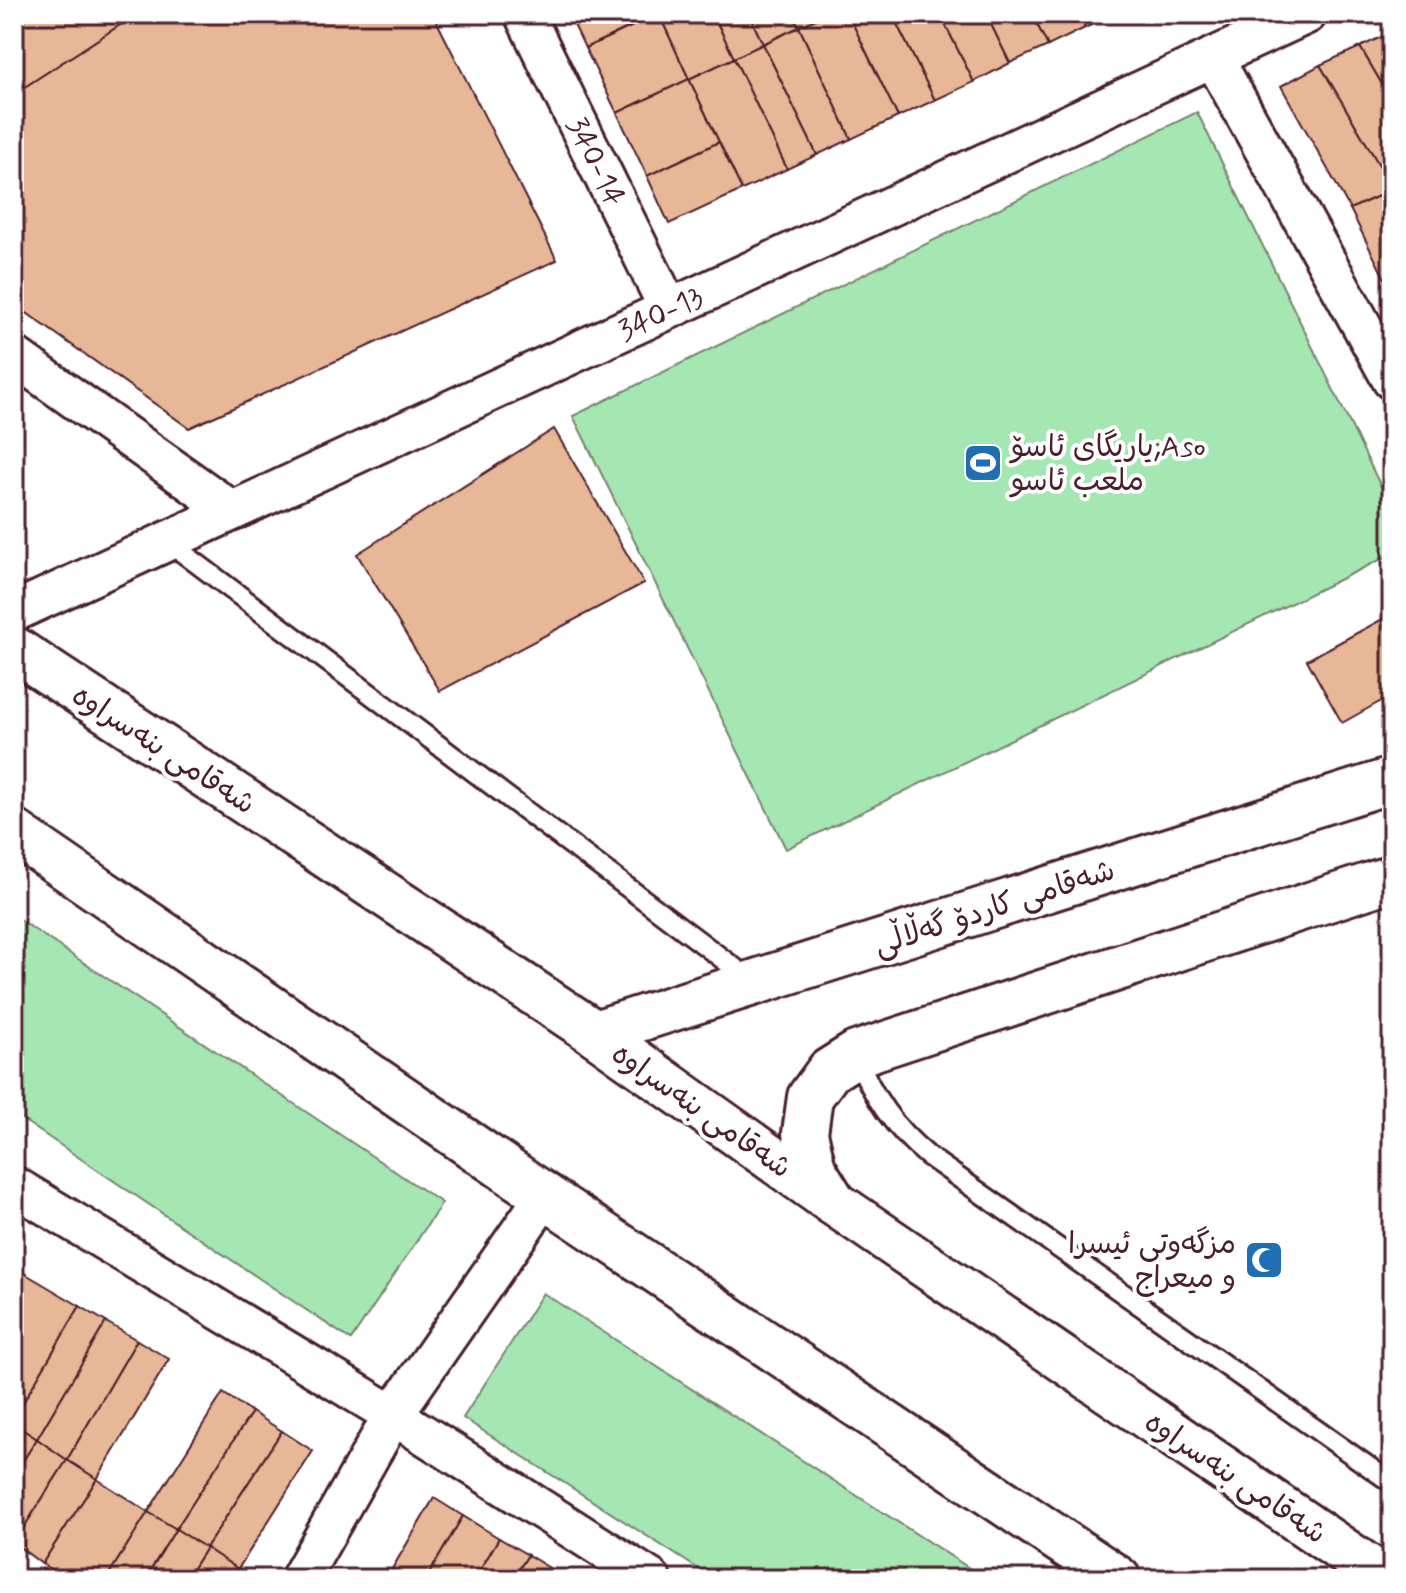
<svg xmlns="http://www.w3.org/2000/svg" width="1406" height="1593" viewBox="0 0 1406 1593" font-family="Mynerve,'Playpen Sans Arabic',sans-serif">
  <rect width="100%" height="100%" fill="#fff"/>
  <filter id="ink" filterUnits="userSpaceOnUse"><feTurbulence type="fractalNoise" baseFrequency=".0125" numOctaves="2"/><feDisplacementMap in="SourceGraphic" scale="16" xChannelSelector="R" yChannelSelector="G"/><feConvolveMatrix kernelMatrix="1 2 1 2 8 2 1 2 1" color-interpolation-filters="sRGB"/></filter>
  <g filter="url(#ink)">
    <g fill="#a4e7b2" stroke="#77836e" stroke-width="2">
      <path d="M1197,112L1392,509V554L786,849L573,416Z"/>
      <path d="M14,916L442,1203L351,1340L14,1114Z"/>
      <path d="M543,1293L986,1579H714L463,1418Z"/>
    </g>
    <g fill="#e7b797" stroke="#4a1f2b" stroke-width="2">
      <path d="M14,14H137L14,94Z"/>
      <path d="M137,14H433L557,260L189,428L14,304V94Z"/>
      <path d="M569,14H657L585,48Z"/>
      <path d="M659,14L689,79L617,113L585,48Z"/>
      <path d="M659,14H713L734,58L689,79Z"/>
      <path d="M713,14H749L763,44L734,58Z"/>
      <path d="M749,14H793L799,27L763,44Z"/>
      <path d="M793,14H826L799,27Z"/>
      <path d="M826,14H848L898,117L851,139L799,27Z"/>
      <path d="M848,14H892L935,100L898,117Z"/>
      <path d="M892,14H940L974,82L935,100Z"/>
      <path d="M940,14H986L1010,63L974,82Z"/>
      <path d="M986,14H1032L1048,46L1010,63Z"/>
      <path d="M1032,14H1078L1085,28L1048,46Z"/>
      <path d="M1078,14H1115L1085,28Z"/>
      <path d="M799,27L851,139L817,155L763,44Z"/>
      <path d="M1392,32V101L1360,47Z"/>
      <path d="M763,44L817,155L787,169L734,58Z"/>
      <path d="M1360,47L1392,101V187L1320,65Z"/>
      <path d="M734,58L787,169L742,190L689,79Z"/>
      <path d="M1320,65L1392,187V190L1350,209L1281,86Z"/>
      <path d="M689,79L719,142L647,176L617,113Z"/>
      <path d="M719,142L742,190L669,224L647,176Z"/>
      <path d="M1392,190V293L1350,209Z"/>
      <path d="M554,429L644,583L440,691L357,554Z"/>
      <path d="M1392,614V695L1342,723L1307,660Z"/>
      <path d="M14,1266L24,1273L14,1290Z"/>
      <path d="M24,1273L80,1306L14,1418V1290Z"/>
      <path d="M80,1306L106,1322L37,1439L14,1424V1418Z"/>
      <path d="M106,1322L137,1340L67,1460L37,1439Z"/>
      <path d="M137,1340L169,1359L97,1479L67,1460Z"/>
      <path d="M223,1393L252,1412L176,1529L148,1512Z"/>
      <path d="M252,1412L282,1431L206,1548L176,1529Z"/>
      <path d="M14,1424L37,1439L14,1475Z"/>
      <path d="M282,1431L313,1451L238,1569L206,1548Z"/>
      <path d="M37,1439L67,1460L14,1543V1475Z"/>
      <path d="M67,1460L97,1479L42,1564L14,1543Z"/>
      <path d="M97,1479L148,1512L106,1579H66L42,1564Z"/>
      <path d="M434,1498L463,1516L426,1579H386Z"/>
      <path d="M148,1512L176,1529L145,1579H106Z"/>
      <path d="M463,1516L499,1538L475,1579H426Z"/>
      <path d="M176,1529L206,1548L186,1579H145Z"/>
      <path d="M499,1538L528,1555L513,1579H475Z"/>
      <path d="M206,1548L238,1569L231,1579H186Z"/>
      <path d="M528,1555L559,1574L555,1579H513Z"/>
    </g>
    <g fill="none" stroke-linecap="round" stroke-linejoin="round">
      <defs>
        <g id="service">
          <path d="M167,541L752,981"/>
          <path d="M856,1054C872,1096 893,1127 928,1156L1392,1483"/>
        </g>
        <g id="minor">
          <path id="s1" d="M524,14L669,309"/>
          <path d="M1213,57L1392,380"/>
          <path d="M14,356L232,511"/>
          <path id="s2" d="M14,612L1307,14"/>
          <path d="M14,1186L393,1415L651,1579"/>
          <path d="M300,1579L393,1415L545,1196"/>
        </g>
        <g id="tertiary">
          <path d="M595,1033L1392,780"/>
          <path d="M834,1203L813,1169L805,1133L810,1097L829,1071L856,1054L1392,878"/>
        </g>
        <g id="secondary">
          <path d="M14,649L595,1033L834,1203L1385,1579"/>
          <path d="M14,832L545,1196L1118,1579"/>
        </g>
      </defs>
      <use href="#service" stroke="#4a1f2b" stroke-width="24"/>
      <use href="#minor" stroke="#4a1f2b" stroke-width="44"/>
      <use href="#tertiary" stroke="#4a1f2b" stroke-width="50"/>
      <use href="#secondary" stroke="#4a1f2b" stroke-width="50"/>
      <use href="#service" stroke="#fff" stroke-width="18"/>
      <use href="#minor" stroke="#fff" stroke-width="38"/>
      <use href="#tertiary" stroke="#fff" stroke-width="44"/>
      <use href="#secondary" stroke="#fff" stroke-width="44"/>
    </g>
  </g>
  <defs>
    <symbol id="stadium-square" viewBox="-11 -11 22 22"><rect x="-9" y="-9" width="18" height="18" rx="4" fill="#1f6fb2" stroke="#fff"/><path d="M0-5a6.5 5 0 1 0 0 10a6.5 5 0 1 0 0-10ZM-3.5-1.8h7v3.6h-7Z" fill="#fff"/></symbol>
    <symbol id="mosque-square" viewBox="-11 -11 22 22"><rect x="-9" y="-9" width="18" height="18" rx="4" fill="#1f6fb2" stroke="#fff"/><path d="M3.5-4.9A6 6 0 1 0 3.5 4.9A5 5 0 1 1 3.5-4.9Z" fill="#fff"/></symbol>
  </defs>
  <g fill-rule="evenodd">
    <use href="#stadium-square" x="961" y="441" width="44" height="44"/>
    <use href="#mosque-square" x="1242" y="1238" width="44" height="44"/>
  </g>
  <g text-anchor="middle" stroke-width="8" stroke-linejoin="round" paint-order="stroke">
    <g font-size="30" fill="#4a1f2b" stroke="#fff">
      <text dy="10" stroke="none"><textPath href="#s1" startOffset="164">340-14</textPath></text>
      <text dy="10" stroke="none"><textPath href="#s2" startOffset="712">340-13</textPath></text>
      <text transform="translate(164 749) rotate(33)" y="10">شەقامی بنەسراوە</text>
      <text transform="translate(994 907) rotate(-18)" y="10">شەقامی کاردۆ گەڵاڵی</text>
      <text transform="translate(702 1110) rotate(35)" y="10">شەقامی بنەسراوە</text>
      <text transform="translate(1236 1477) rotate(34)" y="10">شەقامی بنەسراوە</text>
    </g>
    <g font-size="30" fill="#4a1f2b" stroke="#fff" text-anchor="start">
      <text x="1011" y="456">یاریگای ئاسۆ;Aso<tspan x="1011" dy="34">ملعب ئاسو</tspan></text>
      <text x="1236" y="1253" text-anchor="end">مزگەوتی ئیسرا<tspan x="1236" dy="34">و میعراج</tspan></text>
    </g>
  </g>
  <rect width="1406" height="1593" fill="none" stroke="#fff" stroke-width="48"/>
  <rect x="24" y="24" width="1358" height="1545" fill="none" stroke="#4a1f2b" stroke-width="3" filter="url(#ink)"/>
</svg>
